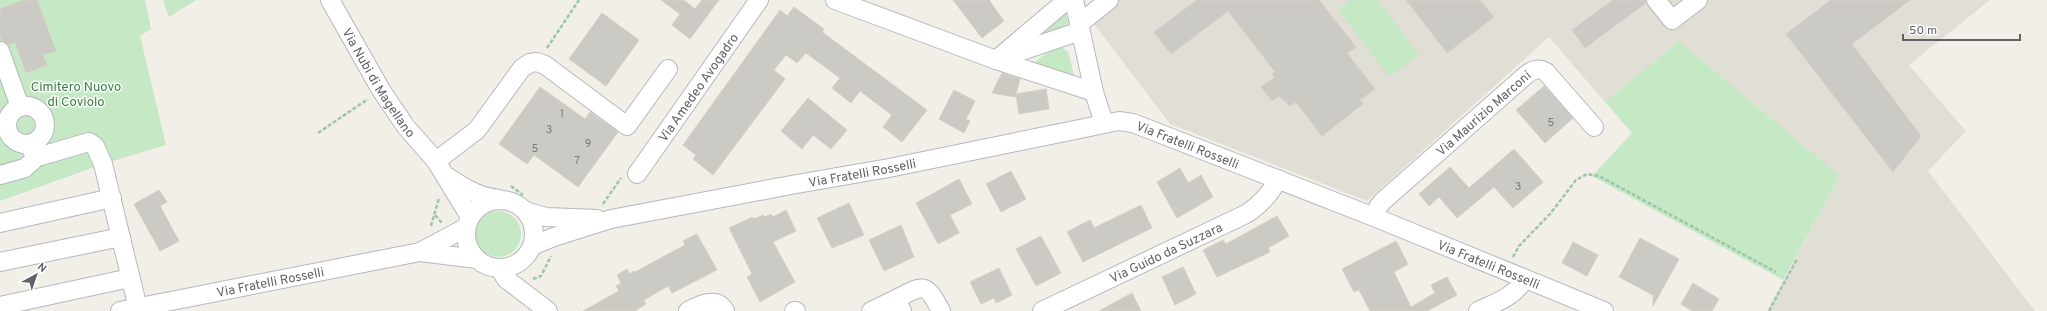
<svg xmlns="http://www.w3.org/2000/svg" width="2047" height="311" viewBox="0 0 2047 311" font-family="Overpass,sans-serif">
  <rect width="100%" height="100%" fill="#f1efe8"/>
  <path fill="#e1ded6" d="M1109,0H1990L1909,65L1966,131L1928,171L2035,311H1767L1840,176L1679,41L1605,102L1549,37L1367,201L1170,124L1088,16Z"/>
  <g fill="#c5e8c5">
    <path d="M0,0H145L151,29L140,36L166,145L103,164L0,201Z"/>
    <path d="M163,0H196L169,17Z"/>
    <path d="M1350,0H1378L1419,55L1389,77L1338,9Z"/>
    <path d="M1065,11L1069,23L1046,35L1043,28Z"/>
    <path d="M1679,41L1840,176L1783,280L1592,176L1632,133L1605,102Z"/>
    <path d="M1058,44L1068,52L1075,79L1035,62Z"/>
    <circle cx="498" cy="234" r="23"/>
  </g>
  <g fill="#cccac5" stroke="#d6d1c6">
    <path d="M23,0H37L56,51L43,55L47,65L26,73L15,42L8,45L2,41L0,35V9Z"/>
    <path d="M661,0H684L695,9L702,0H719L690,39L672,25L680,14Z"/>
    <path d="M953,0H989L1004,21L982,38Z"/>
    <path d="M1197,0H1319L1356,47L1347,53L1375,89L1360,100L1363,104L1322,136L1296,102L1290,106L1279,96L1272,101L1261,87L1275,77L1272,74L1275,72L1228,11L1171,54L1154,32Z"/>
    <path d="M1406,0H1480L1494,17L1447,53Z"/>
    <path d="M1613,0H1646V3L1585,48L1572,30Z"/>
    <path d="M1831,0H1910L1852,44L1921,136L1893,172L1786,34Z"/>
    <path d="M794,7L824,29L822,32L927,110L902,142L883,127L892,115L860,91L851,103L832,88L840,78L806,53L797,63L786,55L774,70L785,79L713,175L693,159L696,155L683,145L780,10L787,16Z"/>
    <path d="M602,13L639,40L606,86L569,59Z"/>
    <path d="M1002,73L1020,79L1016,94L1046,89L1049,109L1019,114L1016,95L1015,97L992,93Z"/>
    <path d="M1544,86L1573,118L1545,143L1516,110Z"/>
    <path d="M540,87L585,119L590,112L618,132L578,187L534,155L527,164L499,144Z"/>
    <path d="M954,90L975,101L966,119L970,121L964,133L939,119Z"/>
    <path d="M808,98L847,130L831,149L813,135L802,149L781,131Z"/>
    <path d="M1514,149L1543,182L1513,208L1494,187L1457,218L1439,197L1429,206L1419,194L1450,167L1469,188Z"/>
    <path d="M1180,168L1188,183L1201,175L1213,197L1177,218L1157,182Z"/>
    <path d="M1011,171L1026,199L1001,212L986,184Z"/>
    <path d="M959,179L972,204L950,215L959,233L938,244L916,203Z"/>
    <path d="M159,190L167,202L160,206L179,241L160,251L134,204Z"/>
    <path d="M849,203L864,235L832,248L817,218Z"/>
    <path d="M1141,205L1152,228L1083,262L1067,232L1090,220L1094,228Z"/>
    <path d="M786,210L796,231L773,242L795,282L760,302L747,277L752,274L729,228L753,217L754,219L763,215L765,217L771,214L773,217Z"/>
    <path d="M1277,216L1289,236L1268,248L1270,252L1217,277L1203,250L1223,240L1226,244Z"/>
    <path d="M901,225L914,257L884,271L869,240Z"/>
    <path d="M697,234L717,270L672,293L668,286L644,300L646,304L635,311H583L619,291L616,286L621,283L617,275L627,269L630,274L634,271L635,272L685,245L683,241Z"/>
    <path d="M1041,236L1061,273L1036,286L1016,249Z"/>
    <path d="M1640,238L1679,259L1653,306V295L1619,277Z"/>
    <path d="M1396,241L1408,264L1394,272L1411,307L1435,293L1431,285L1447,277L1457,295L1427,311H1370L1359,290L1354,292L1342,269Z"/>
    <path d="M1573,242L1598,255L1587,276L1562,263Z"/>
    <path d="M1183,267L1196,294L1175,305L1162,277Z"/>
    <path d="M999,268L1012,295L996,303L994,298L981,304L970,282Z"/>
    <path d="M1693,283L1719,299L1712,311H1692L1681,304Z"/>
    <path d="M1132,293L1141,311H1099Z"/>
  </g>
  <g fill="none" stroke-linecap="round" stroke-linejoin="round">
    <defs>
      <g id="minor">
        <path id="s1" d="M330,0L381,90L406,127L436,161L470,217"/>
        <path d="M835,0L996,60L1094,92"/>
        <path d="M1074,0L1094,92L1104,123"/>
        <path d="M1656,0L1672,20L1698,0"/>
        <path d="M1079,24L1109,0"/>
        <path d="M0,51L20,107"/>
        <path d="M1007,56L1080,31"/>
        <path d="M996,60L1067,0"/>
        <circle cx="26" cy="125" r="19"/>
        <path d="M28,144L35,155L41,156L89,142L95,146L103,164L138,308"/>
        <path d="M436,161L477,130L522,68L530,63L537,62L545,65L627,126L668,69"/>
        <path id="s2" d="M637,174L759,0"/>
        <path d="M0,175L25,168L38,156"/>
        <path d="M448,177C464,188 479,197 499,199"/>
        <circle cx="500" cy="234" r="34"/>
        <path d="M525,211L546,217L597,219"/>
        <path id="s3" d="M1374,217L1378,207L1383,201L1526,75C1533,69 1538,68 1546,72L1594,127"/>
        <path d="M0,223L112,198"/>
        <path id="s4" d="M532,246L554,237L611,219L791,185L889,168L1119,121L1133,123L1374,217L1604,311"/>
        <path d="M420,252L477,259"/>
        <path d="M0,262L121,237"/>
        <path d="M499,268L506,279L548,311"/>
        <path d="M0,306L130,278"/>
        <path id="s5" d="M120,311L420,252L465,228"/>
        <path d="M688,311C699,305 717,296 725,311"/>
        <path d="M794,311H796"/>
        <path d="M871,311L896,299"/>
        <path d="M902,311L896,299C924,285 925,281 941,311"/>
        <path id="s6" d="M1042,311L1246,214C1260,205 1270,195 1278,179"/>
        <path d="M1478,311C1495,303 1514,297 1524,280"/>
      </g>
    </defs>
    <use href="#minor" stroke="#b5b8bc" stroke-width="20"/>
    <g stroke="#9cc7a9" stroke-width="2.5" stroke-dasharray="4 2" stroke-linecap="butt">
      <path d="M547,48L579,0"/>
      <path d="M318,133L368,99"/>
      <path d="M511,186L523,195"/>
      <path d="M603,204L621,178"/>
      <path d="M435,215L442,223"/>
      <path d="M431,226L439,198"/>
      <path d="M1513,257L1519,246L1550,214L1576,180L1587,174L1599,176L1776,272"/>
      <path d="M533,279L541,276L551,256"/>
      <path d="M1769,311L1797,259"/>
    </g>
    <use href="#minor" stroke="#fff" stroke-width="18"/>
  </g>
  <g text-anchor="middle" stroke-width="3" stroke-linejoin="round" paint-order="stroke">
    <g font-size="11" fill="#7a7d7f">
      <text x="562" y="117">1</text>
      <text x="1551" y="126">5</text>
      <text x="549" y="133">3</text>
      <text x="588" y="147">9</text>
      <text x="535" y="152">5</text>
      <text x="577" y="164">7</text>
      <text x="1518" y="190">3</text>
    </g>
    <g font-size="13" fill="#5f6368" stroke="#fff">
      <text dy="5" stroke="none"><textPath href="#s1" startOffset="96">Via Nubi di Magellano</textPath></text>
      <text dy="5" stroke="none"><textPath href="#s2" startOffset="106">Via Amedeo Avogadro</textPath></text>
      <text dy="5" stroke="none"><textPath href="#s3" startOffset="152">Via Maurizio Marconi</textPath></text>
      <text dy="5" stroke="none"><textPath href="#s4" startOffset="674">Via Fratelli Rosselli</textPath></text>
      <text dy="5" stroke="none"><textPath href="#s4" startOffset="339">Via Fratelli Rosselli</textPath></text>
      <text dy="5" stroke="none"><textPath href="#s6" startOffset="137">Via Guido da Suzzara</textPath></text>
      <text dy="5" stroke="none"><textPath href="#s4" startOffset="998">Via Fratelli Rosselli</textPath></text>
      <text dy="5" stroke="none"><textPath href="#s5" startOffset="153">Via Fratelli Rosselli</textPath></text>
    </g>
    <g font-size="13" fill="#348238" stroke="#fff">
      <text x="76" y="91">Cimitero Nuovo<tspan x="76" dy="15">di Coviolo</tspan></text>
    </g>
  </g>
  <g transform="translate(36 275) rotate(40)" stroke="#ffffff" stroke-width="3" paint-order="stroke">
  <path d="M0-3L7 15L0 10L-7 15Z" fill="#5f6368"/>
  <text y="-6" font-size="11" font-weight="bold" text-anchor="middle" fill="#5f6368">N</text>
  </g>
  <path d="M1903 34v6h117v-6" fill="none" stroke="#5f6368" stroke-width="2"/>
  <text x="1909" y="34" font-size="12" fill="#5f6368" stroke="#ffffff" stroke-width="3" paint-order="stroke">50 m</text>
</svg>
